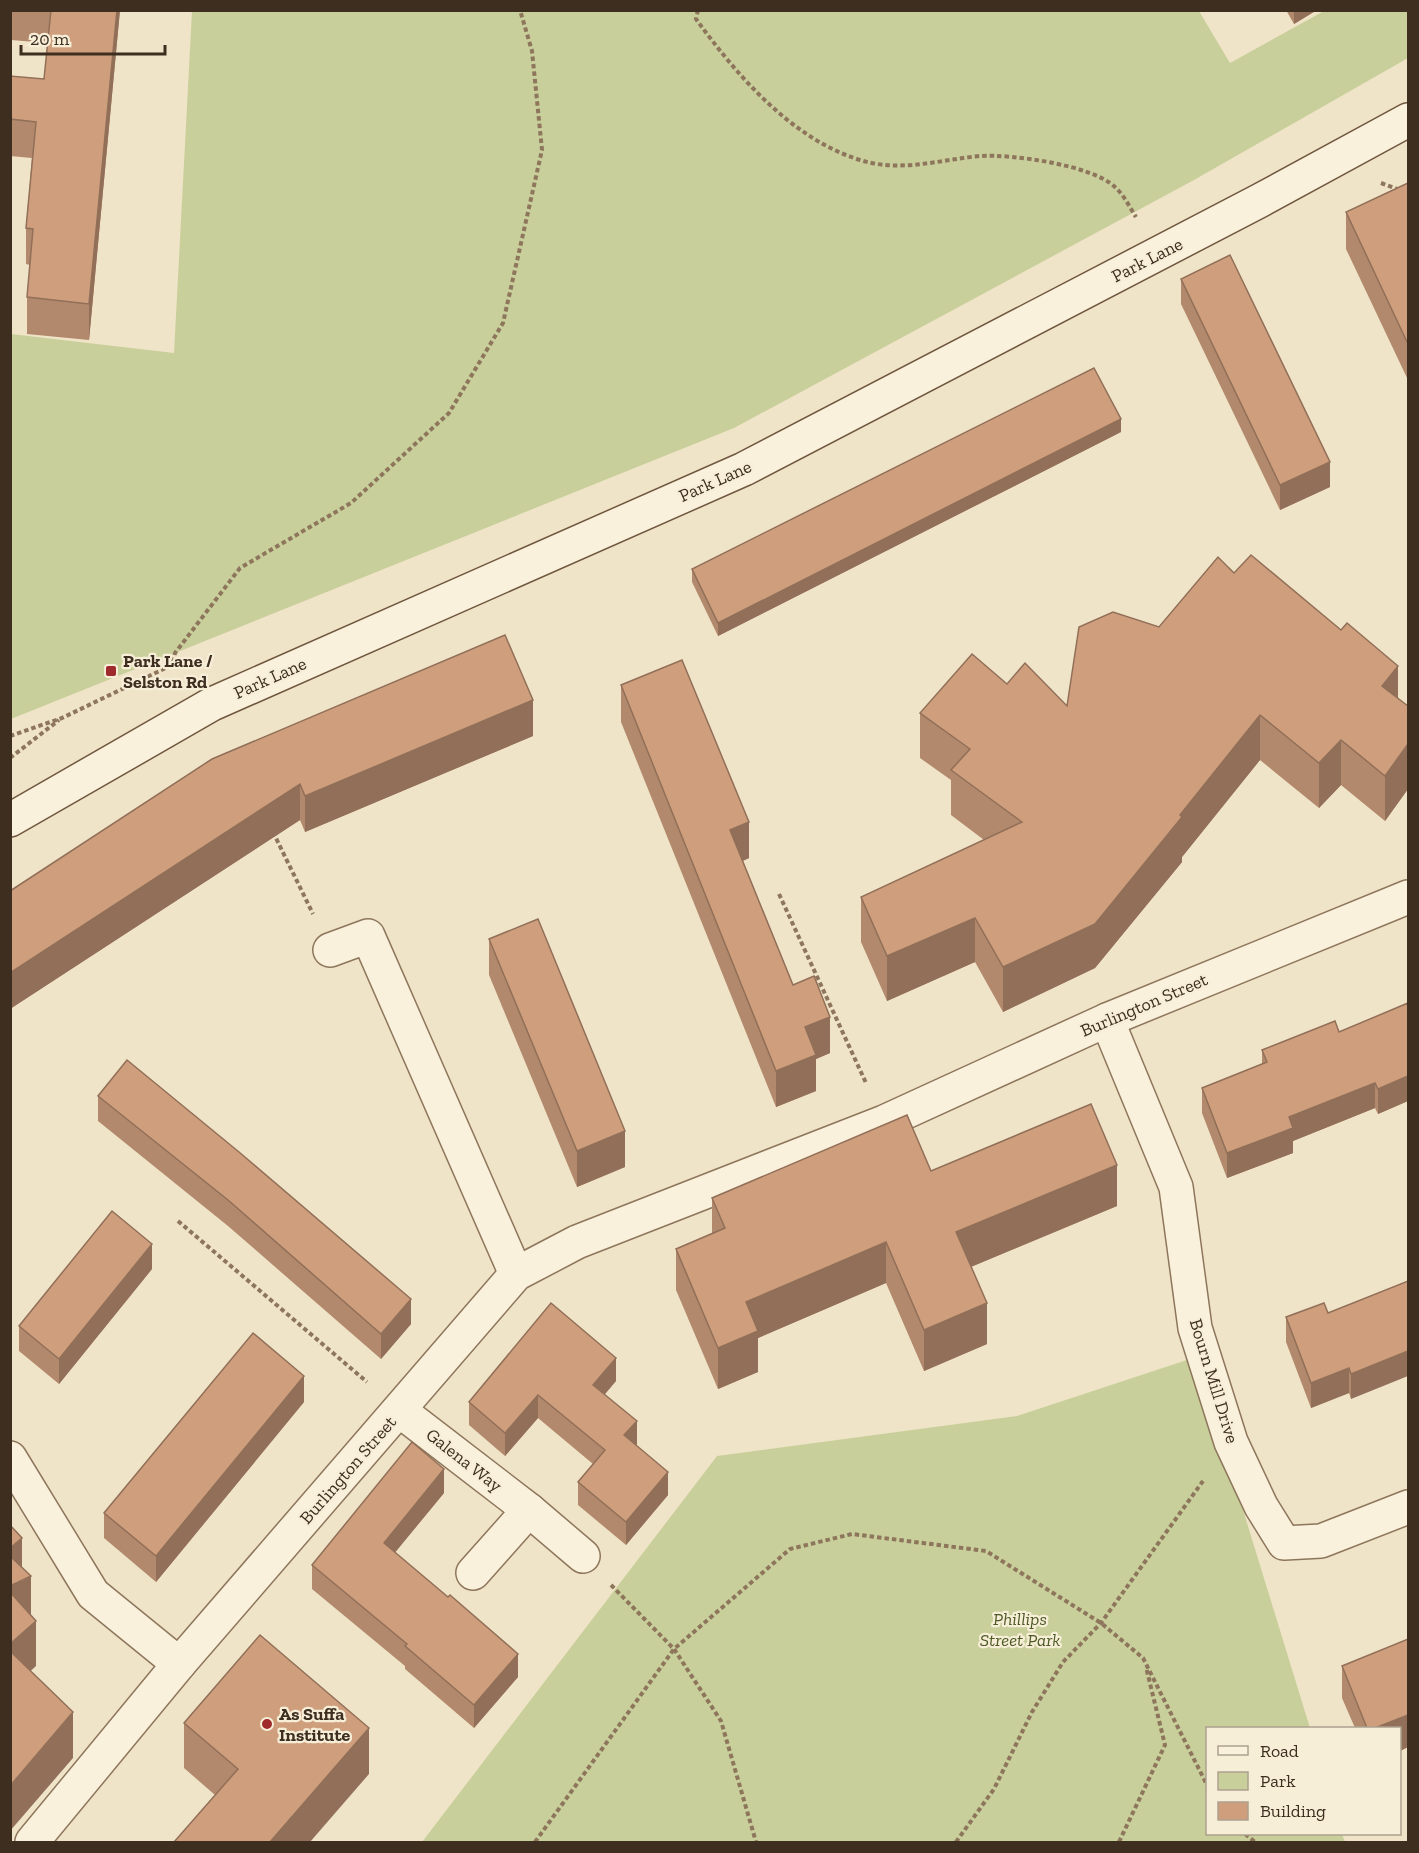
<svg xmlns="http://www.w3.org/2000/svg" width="1419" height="1853" viewBox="0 0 1419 1853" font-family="'Zilla Slab',serif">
  <rect width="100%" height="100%" fill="#f0e4c8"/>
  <g fill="#c9cf9b">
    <path d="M192,11H1199L1230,63L1324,11L1408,10V58L1194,180L734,428L11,719V334L174,353Z"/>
    <path d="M1196,1357L1310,1728H1208V1834H1342L1345,1842H422L717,1456L1017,1416Z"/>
  </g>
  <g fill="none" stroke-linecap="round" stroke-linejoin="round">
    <defs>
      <g id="street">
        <path d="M330,950L368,936L516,1274"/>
        <path d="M1107,1020L1176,1187L1195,1328L1231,1442L1261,1506L1284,1543L1321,1541L1408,1507"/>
        <path d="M399,1410L529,1510L583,1556"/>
        <path d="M10,1458L93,1594L179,1664"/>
        <path d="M473,1573L529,1510"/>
        <path d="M32,1842L179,1664L516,1274L577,1242L884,1122L1107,1020L1408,897"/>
      </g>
      <path id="secondary" d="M10,820L212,704L744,469L1259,201L1408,120"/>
    </defs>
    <use href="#street" stroke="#8d765c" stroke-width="36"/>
    <use href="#secondary" stroke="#6f573f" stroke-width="36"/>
    <g stroke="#8d765c" stroke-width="4" stroke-dasharray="4.5 3" stroke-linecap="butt">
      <path d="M698,10L696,19C736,74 788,135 854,158C897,174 937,160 980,156C1012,154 1092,165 1115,187C1124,195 1130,208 1136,217"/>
      <path d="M1381,183L1408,193"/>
      <path d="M10,736L62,718L172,665L175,653L240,568L351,503L449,413L503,323L542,150L532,51L520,10"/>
      <path d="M10,758L59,720"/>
      <path d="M273,832L313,914"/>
      <path d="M779,894L866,1083"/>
      <path d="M178,1221L367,1382"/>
      <path d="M611,1585L674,1649L721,1721L756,1842"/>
      <path d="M1245,1834L1255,1842"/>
      <path d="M535,1842L674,1649L790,1549L852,1534L986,1551L1101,1623L1143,1658L1208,1787"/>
      <path d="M956,1842L994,1789L1032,1712L1063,1662L1101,1623L1203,1481"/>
      <path d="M1119,1842L1165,1745L1146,1667"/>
    </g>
    <use href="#street" stroke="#faf1dc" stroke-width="33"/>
    <use href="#secondary" stroke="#faf1dc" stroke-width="33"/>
  </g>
  <g fill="#b2896c">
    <path d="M11,10H120L89,340L27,334V297L30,265L26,264V228L32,158L10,156V76L44,79L48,43L11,40Z"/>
    <path d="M1286,10H1317L1294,24Z"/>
    <path d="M1408,183V380L1346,249V212Z"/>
    <path d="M1181,279L1330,487L1280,510L1181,304Z"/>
    <path d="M1121,432L718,636L692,582V569Z"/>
    <path d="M1234,573L1408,706V789L1385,821L1341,785L1319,808L1260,760L1182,857V862L1095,968L1003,1012L975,962L887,1001L861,942V897L984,840L951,815V780L920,758V713L1007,684L1067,706L1159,627Z"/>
    <path d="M621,685L749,858L743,861L793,985L830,1053L816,1059V1091L776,1107L621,722Z"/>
    <path d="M533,736L305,832L300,820L10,1009V891L212,759Z"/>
    <path d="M489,939L625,1167L577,1187L489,975Z"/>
    <path d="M1408,1003V1101L1378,1114L1375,1108L1293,1141V1153L1227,1178L1202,1113V1088L1262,1064V1050L1339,1032Z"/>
    <path d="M98,1096L411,1324L381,1359L228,1226L98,1121Z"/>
    <path d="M931,1171L1117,1206L971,1267L987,1344L924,1371L886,1283L758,1338V1372L718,1389L676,1290V1249L712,1233V1198Z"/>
    <path d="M152,1269L59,1384L19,1351V1326Z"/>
    <path d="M1408,1281L1351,1399L1349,1393L1311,1408L1286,1342V1317L1328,1313Z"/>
    <path d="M616,1381L605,1394L668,1495L626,1545L578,1505V1482L593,1464L538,1418L505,1456L469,1425V1402Z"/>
    <path d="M304,1402L156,1582L104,1538V1513Z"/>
    <path d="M444,1493L395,1552L518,1677L474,1728L405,1669V1666L312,1589V1565Z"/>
    <path d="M1408,1639V1747L1400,1751V1728H1355L1342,1698V1666Z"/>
    <path d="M184,1723L369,1774L215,1795L184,1768Z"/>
  </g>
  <g fill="#916f58">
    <path d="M117,10H120L89,340V304Z"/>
    <path d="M1294,10H1317L1294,24Z"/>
    <path d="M1121,419V432L718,636V623Z"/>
    <path d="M1330,462V487L1280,510V485Z"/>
    <path d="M1398,666V710L1382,686Z"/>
    <path d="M533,700V736L305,832V796Z"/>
    <path d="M1260,715V760L1182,857V862L1095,968L1003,1012V967L1180,815Z"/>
    <path d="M1341,740V785L1319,808V763Z"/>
    <path d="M1408,744V789L1385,821V776Z"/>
    <path d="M300,784V820L10,1009V973Z"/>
    <path d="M749,822V858L730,866V830Z"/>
    <path d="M975,918V962L887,1001V956Z"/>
    <path d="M830,1017V1053L816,1059V1091L776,1107V1071L805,1027Z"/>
    <path d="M1408,1076V1101L1378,1114V1089Z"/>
    <path d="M1375,1083V1108L1293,1141V1153L1227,1178V1153L1289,1117Z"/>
    <path d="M625,1131V1167L577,1187V1151Z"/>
    <path d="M1117,1165V1206L956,1273V1232Z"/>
    <path d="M886,1242V1283L758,1338V1372L718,1389V1348L746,1302Z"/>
    <path d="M152,1244V1269L59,1384V1359Z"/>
    <path d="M411,1299V1324L381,1359V1334Z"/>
    <path d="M987,1303V1344L924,1371V1330Z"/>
    <path d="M1408,1351V1376L1351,1399V1374Z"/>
    <path d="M616,1358V1381L593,1408V1385Z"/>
    <path d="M1349,1368V1393L1311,1408V1383Z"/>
    <path d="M304,1376V1402L156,1582V1556Z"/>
    <path d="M538,1395V1418L505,1456V1433Z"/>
    <path d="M637,1421V1444L624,1458V1435Z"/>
    <path d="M444,1469V1493L384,1566V1543Z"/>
    <path d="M668,1472V1495L626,1545V1522Z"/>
    <path d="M22,1538V1581L31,1576V1621L10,1632V1548Z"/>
    <path d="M36,1621V1666L10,1690V1644Z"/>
    <path d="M518,1654V1677L474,1728V1705Z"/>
    <path d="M73,1712V1758L10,1831V1786Z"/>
    <path d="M1408,1715V1747L1400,1751V1728H1375Z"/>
    <path d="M369,1728V1774L310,1842H270Z"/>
  </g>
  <g fill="#cf9f7d" stroke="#916f58" stroke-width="1.5">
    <path d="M51,10H117L89,304L27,297L33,229L26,228L36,122L10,119V76L44,79Z"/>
    <path d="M1408,183V344L1346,212Z"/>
    <path d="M1230,255L1330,462L1280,485L1181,279Z"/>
    <path d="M1094,368L1121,419L718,623L692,569Z"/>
    <path d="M1251,555L1341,630L1347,623L1398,666L1382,686L1408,706V744L1385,776L1341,740L1319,763L1260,715L1180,815L1182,817L1095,924L1003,967L975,918L887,956L861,897L1022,822L951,770L970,749L920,713L972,654L1007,684L1025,663L1067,706L1079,627L1113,612L1159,627L1218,557L1234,573Z"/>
    <path d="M505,635L533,700L305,796L300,784L10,973V891L212,759Z"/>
    <path d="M682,660L749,822L730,830L793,985L814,976L830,1017L805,1027L816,1055L776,1071L621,685Z"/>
    <path d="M538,919L625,1131L577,1151L489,939Z"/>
    <path d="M1408,1003V1076L1378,1089L1375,1083L1289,1117L1293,1128L1227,1153L1202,1088L1267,1062L1262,1050L1335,1021L1339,1032Z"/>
    <path d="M127,1060L239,1152L411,1299L381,1334L228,1200L98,1096Z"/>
    <path d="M1091,1104L1117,1165L956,1232L987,1303L924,1330L886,1242L746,1302L758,1331L718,1348L676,1249L725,1228L712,1198L907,1115L931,1171Z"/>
    <path d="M112,1211L152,1244L59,1359L19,1326Z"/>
    <path d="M1408,1281V1351L1351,1374L1349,1368L1311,1383L1286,1317L1324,1303L1328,1313Z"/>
    <path d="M551,1303L616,1358L593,1385L637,1421L624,1435L668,1472L626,1522L578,1482L605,1450L538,1395L505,1433L469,1402Z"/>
    <path d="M253,1333L304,1376L156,1556L104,1513Z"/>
    <path d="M412,1442L444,1469L384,1543L448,1597L450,1595L518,1654L474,1705L405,1646L407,1644L312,1565Z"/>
    <path d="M10,1525L22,1538L10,1548Z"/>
    <path d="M10,1556L31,1576L10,1586Z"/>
    <path d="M10,1592L36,1621L10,1644Z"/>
    <path d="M260,1635L369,1728L270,1842H174L238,1769L184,1723Z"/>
    <path d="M1408,1639V1715L1375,1728H1367L1342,1666Z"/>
    <path d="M10,1651L73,1712L10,1786Z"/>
  </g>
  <g fill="#9e2a2b" stroke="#f7eed8" stroke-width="2">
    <rect x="105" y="665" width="12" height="12" rx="3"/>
    <circle cx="267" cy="1724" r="6"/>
  </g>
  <g text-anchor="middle" stroke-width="4.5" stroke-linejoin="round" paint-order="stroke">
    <g font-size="18" fill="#3d2e20" stroke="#f7eed8">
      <text transform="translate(1147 260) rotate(-27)" y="6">Park Lane</text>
      <text transform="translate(715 481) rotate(-24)" y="6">Park Lane</text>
      <text transform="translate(270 678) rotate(-24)" y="6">Park Lane</text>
      <text transform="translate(1144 1005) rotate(-23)" y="6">Burlington Street</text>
      <text transform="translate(1214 1381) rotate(73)" y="6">Bourn Mill Drive</text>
      <text transform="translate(464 1460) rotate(38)" y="6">Galena Way</text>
      <text transform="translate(348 1470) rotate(-49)" y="6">Burlington Street</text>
    </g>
    <g font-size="18" font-weight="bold" fill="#3d2e20" stroke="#f7eed8" text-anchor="start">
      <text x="123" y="667">Park Lane /<tspan x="123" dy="21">Selston Rd</tspan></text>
      <text x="279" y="1720">As Suffa<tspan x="279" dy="21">Institute</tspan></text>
    </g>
    <g font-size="18" font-style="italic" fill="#4d5a26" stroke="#f7eed8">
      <text x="1020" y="1625">Phillips<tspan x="1020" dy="21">Street Park</tspan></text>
    </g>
  </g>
  <rect width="1419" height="1853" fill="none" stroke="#3d2e20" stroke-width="24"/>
  <rect x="1206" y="1727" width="195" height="108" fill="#f7eed8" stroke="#ada18e" stroke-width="1.5"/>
  <rect x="1218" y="1746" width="30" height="9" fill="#faf1dc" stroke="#ada18e" stroke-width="1.5"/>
  <text x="1260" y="1757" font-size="18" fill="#3d2e20">Road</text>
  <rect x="1218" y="1772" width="30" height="18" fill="#c9cf9b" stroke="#ada18e" stroke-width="1.5"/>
  <text x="1260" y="1787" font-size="18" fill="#3d2e20">Park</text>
  <rect x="1218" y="1802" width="30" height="18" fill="#cf9f7d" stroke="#ada18e" stroke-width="1.5"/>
  <text x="1260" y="1817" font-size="18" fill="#3d2e20">Building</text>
  <path d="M21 45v9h144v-9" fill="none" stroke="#3d2e20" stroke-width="3"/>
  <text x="30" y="45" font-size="18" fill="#3d2e20" stroke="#f7eed8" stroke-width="4.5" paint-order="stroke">20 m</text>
</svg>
